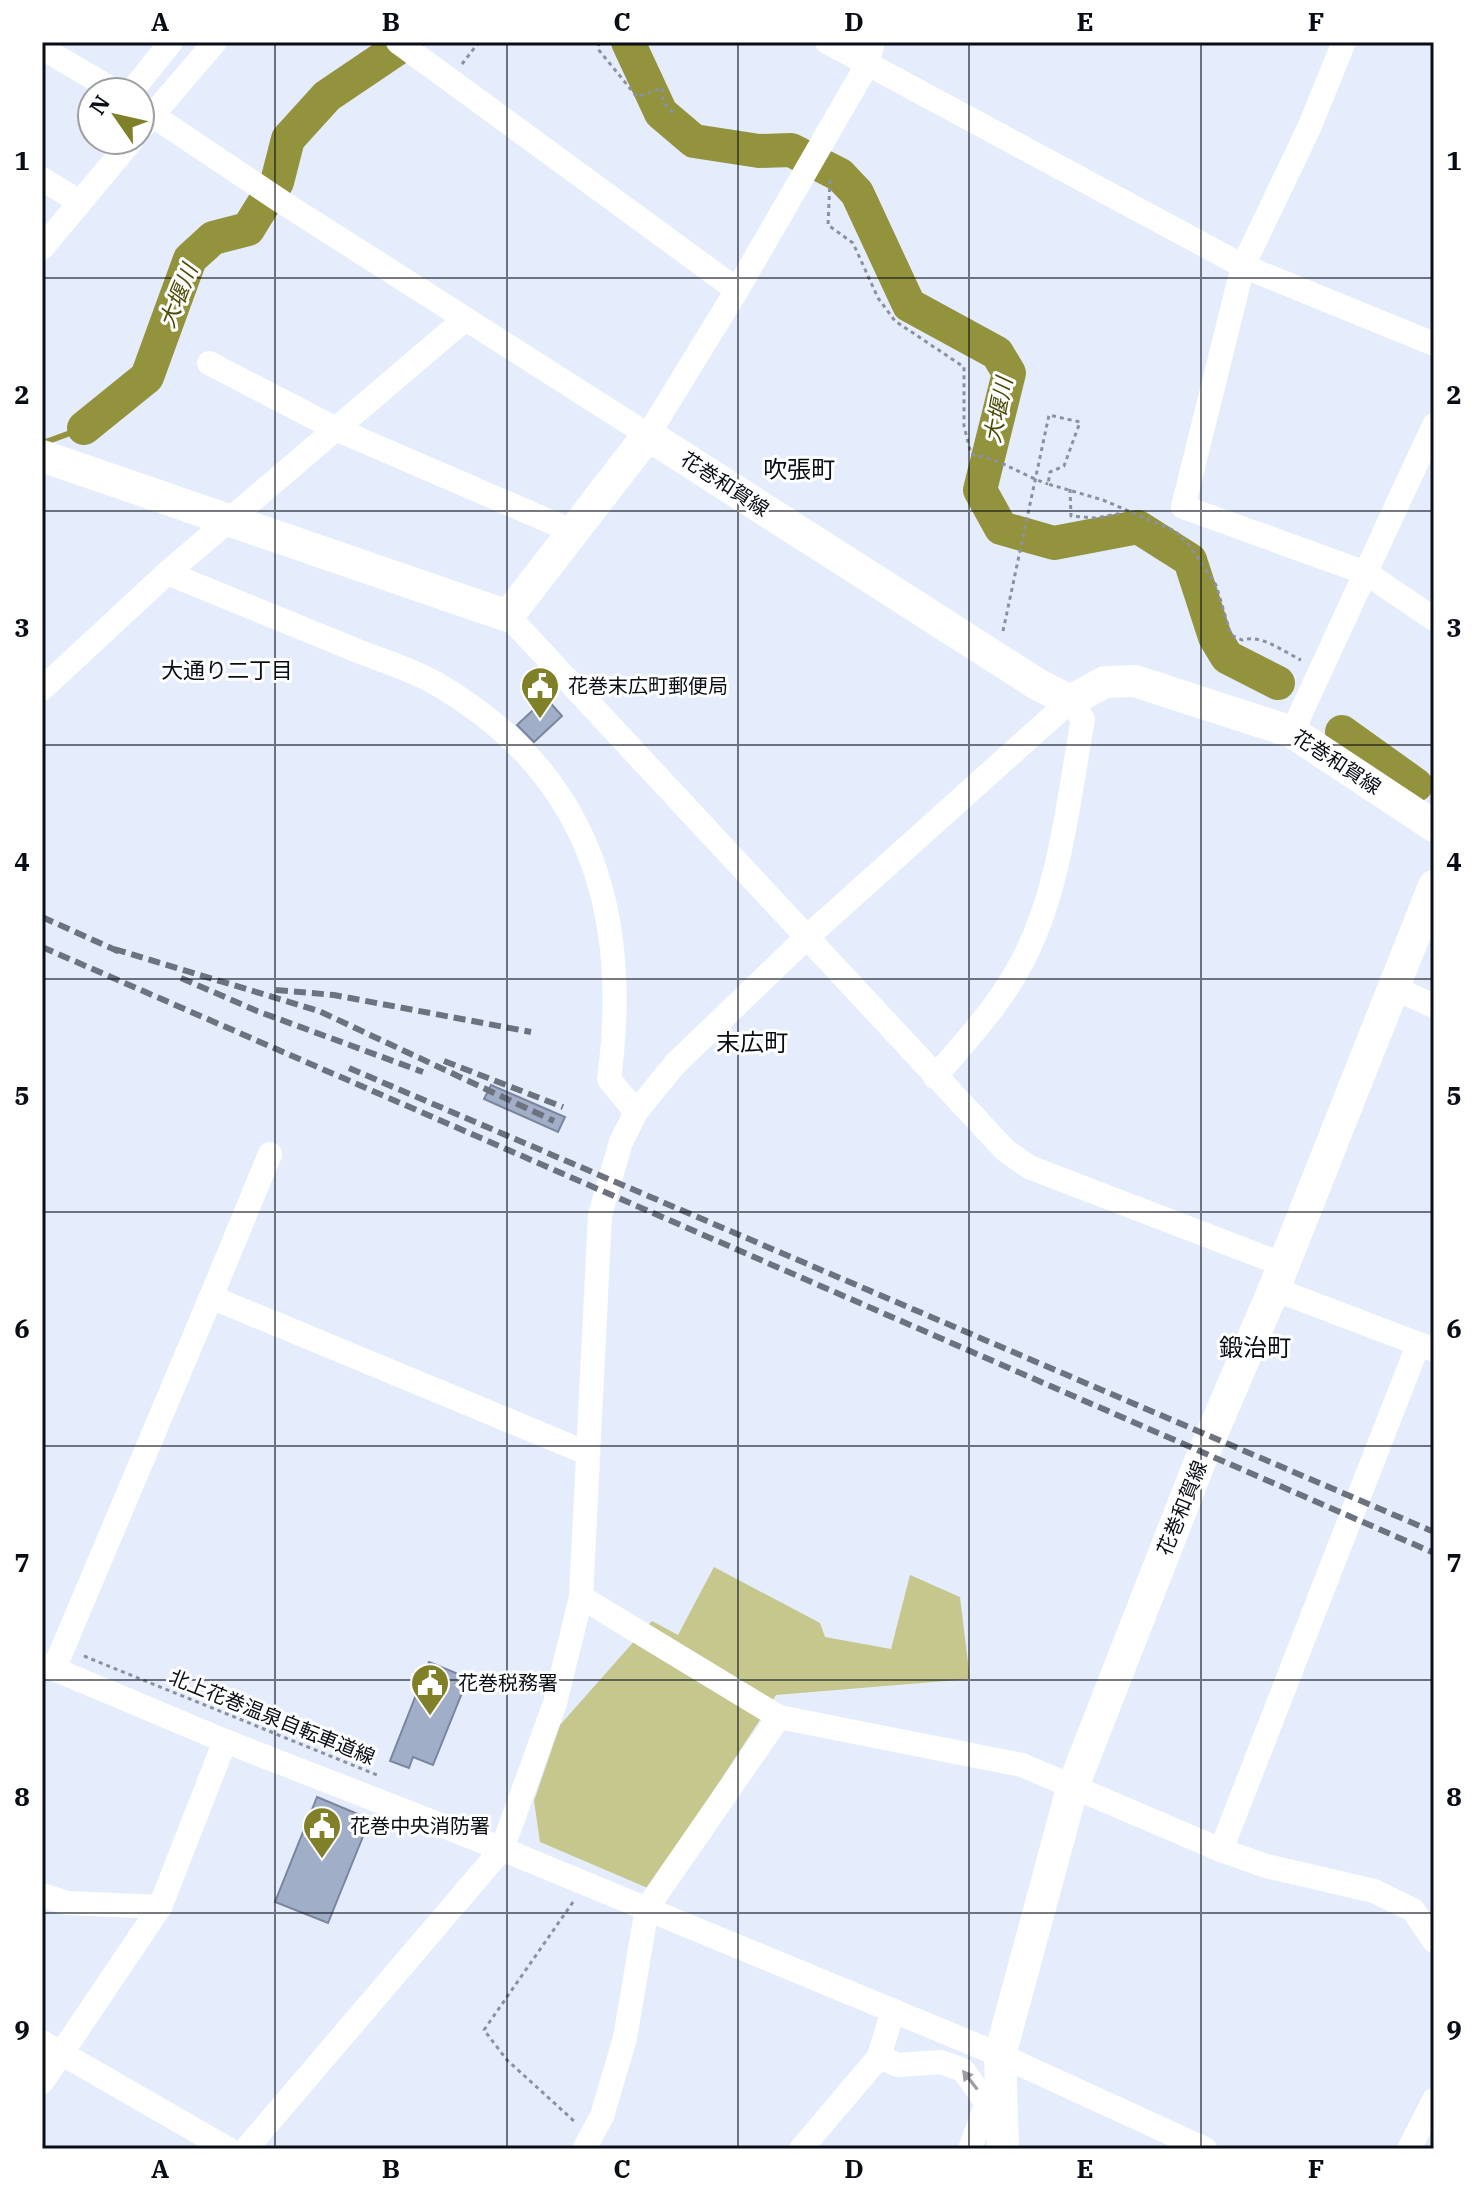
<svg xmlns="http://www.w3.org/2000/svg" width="1476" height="2191" viewBox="0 0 1476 2191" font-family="'IBM Plex Serif','Noto Sans JP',serif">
  <rect width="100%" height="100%" fill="#e5edfc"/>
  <path fill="#c6c78d" d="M714,1567L820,1623L825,1637L891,1649L910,1575L960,1597L970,1679L776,1695L650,1889L540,1842L534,1801L560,1725L652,1621L678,1635Z"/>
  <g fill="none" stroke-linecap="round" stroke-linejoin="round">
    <path stroke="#93933d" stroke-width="6" d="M43,443L84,428"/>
    <g stroke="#93933d" stroke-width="34">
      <path d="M628,42L661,113L694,141L759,151L791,150L840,175L857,193L909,305L997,353L1009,373L980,490L1001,528L1054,543L1138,527L1190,560L1215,637L1227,657L1278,683"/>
      <path d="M84,428L147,377L190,259L213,238L248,229L277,182L288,139L327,96L407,42"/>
      <path d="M1342,732L1416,785"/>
    </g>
  </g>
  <g fill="#a1aec7" stroke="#7a869d" stroke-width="2">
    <path d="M546,698L562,716L534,742L517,725Z"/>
    <path d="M491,1085L565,1117L558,1132L484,1099Z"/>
    <path d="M429,1662L468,1678L433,1765L413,1757L409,1768L390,1761Z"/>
    <path d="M317,1797L370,1819L328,1923L275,1902Z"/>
  </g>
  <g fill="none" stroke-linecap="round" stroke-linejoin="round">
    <g stroke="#8b919e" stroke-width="3" stroke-dasharray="4 4" stroke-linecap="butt">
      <path d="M599,42L598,49L637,97L662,88L663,102L673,113"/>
      <path d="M462,64L479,42"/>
      <path d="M830,180L828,225L853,243L878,298L895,321L964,367V426L971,454C1001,459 1019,474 1048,484"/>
      <path d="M1070,489L1071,516L1095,518L1123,513"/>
      <path d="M1003,631L1049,415L1080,422L1064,466L1050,472L1048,484L1103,500L1175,531L1190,546L1216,585L1231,635L1242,640C1262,634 1282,651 1301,660"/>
      <path d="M84,1656L377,1775"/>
      <path d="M573,1902L484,2030L507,2060L574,2121"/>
    </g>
    <g stroke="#fff" stroke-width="24">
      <path d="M398,42L737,290"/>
      <path d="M827,42L1243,266L1434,344"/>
      <path d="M1344,42L1309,128L1243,266L1183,507L1366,573L1434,619"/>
      <path d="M42,48L117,92"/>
      <path d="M131,92L171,42"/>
      <path d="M140,107L282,202L648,435L737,290L867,65L873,42"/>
      <path d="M144,125L215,42"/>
      <path d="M42,179L80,202"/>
      <path d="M42,248L132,140"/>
      <path d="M209,363L338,430L572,531"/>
      <path d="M167,573C229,598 291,624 353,649C382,661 415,670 442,687C591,776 631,915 609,1079L636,1112"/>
      <path d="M508,616L1005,1150L1029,1167L1284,1265"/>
      <path d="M42,689L167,573L465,319"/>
      <path d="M1292,732L1434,425"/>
      <path d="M1394,988L1434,1006"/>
      <path d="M1274,1289L1432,1349"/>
      <path d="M211,1297L270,1154"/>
      <path d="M581,1597L779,1717L1022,1765L1221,1850L1266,1866L1374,1891L1413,1910L1434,1941"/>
      <path d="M42,1664L225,1741L502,1849L555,1703L581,1597L600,1215L621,1142L636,1112L675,1064L805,939L1070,701L1083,719C1068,801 1060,897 1017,971C995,1010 964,1043 935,1077"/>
      <path d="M54,1669L211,1297L587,1453"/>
      <path d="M1221,1850L1418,1345"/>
      <path d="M42,1895L67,1903L160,1907"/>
      <path d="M42,2042L228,2149"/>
      <path d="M879,2057L898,2065L941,2062L963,2070L987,2103L970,2149"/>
      <path d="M42,2082L160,1907L225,1741"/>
      <path d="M246,2149L502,1849L1000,2055L1205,2149"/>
      <path d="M584,2149L602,2116L625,2038L647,1908L779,1717"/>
      <path d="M801,2149L879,2057L893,2010"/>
      <path d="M1409,2149L1434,2100"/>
    </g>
    <g stroke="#fff" stroke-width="32">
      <path d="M42,456L508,616L648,435L1037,684L1070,701L1105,682L1135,681L1292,732L1434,826"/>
      <path d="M1003,2149L1000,2055L1072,1789L1199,1464L1274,1289L1434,886"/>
    </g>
    <g stroke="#6d737e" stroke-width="6" stroke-dasharray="12 6" stroke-linecap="butt">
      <path d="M42,917L122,953"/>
      <path d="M42,947L1434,1553"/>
      <path d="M114,949L319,1011L554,1121"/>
      <path d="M181,978L257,1011L423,1072"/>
      <path d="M276,990L334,995L531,1032"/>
      <path d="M444,1061L563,1107"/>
      <path d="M349,1068L1434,1532"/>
    </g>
  </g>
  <defs><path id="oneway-solid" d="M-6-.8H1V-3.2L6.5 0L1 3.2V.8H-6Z" transform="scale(2)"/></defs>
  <use fill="#9d9ea2" href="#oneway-solid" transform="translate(970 2080) rotate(-128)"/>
  <path fill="none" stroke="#090d16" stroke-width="2" stroke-opacity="0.55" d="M275,42V2149M507,42V2149M738,42V2149M969,42V2149M1201,42V2149M42,278H1434M42,511H1434M42,745H1434M42,979H1434M42,1212H1434M42,1446H1434M42,1680H1434M42,1913H1434"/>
  <defs>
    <symbol id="civic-pin" viewBox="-11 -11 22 30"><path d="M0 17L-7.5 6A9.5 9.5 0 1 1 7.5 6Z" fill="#808028" stroke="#fff"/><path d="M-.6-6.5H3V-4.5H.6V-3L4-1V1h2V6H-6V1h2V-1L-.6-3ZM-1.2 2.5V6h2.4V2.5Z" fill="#fff"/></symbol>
  </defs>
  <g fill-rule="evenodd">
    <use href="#civic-pin" x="518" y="664" width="44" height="60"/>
    <use href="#civic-pin" x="408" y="1661" width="44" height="60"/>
    <use href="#civic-pin" x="300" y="1804" width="44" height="60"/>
  </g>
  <g text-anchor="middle" stroke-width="6" stroke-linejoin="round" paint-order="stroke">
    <g font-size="20" fill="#090d16" stroke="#fff">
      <text transform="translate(725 484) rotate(33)" y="7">花巻和賀線</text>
      <text transform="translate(1337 762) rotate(33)" y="7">花巻和賀線</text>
      <text transform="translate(1182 1508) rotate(-68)" y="7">花巻和賀線</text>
      <text transform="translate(272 1717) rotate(22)" y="7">北上花巻温泉自転車道線</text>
    </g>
    <g font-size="20" fill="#090d16" stroke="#fff" text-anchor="start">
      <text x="568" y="693">花巻末広町郵便局</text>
      <text x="458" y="1690">花巻税務署</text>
      <text x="350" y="1833">花巻中央消防署</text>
    </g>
    <g font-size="22" font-style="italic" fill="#4d4c08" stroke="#fff">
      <text transform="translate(178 296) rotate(-68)" y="8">大堰川</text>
      <text transform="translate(998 410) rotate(-79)" y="8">大堰川</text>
    </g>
    <g font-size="22" fill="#090d16" stroke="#fff">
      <text x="227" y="678">大通り二丁目</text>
    </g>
    <g font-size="24" fill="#090d16" stroke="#fff">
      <text x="799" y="478">吹張町</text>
      <text x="752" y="1051">末広町</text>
      <text x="1255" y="1356">鍛治町</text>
    </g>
  </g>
  <rect width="1476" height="2191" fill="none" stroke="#ffffff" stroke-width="88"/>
  <g transform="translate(116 116) rotate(304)"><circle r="38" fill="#ffffff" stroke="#9d9ea2" stroke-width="2"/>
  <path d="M0-6L14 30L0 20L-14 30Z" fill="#808028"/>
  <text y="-12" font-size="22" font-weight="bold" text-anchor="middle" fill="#090d16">N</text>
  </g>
  <rect x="44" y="44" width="1388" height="2103" fill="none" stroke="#090d16" stroke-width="3"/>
  <g font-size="26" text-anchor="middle" font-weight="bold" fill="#090d16">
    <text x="160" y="31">A</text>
    <text x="391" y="31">B</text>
    <text x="622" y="31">C</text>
    <text x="854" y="31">D</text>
    <text x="1085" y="31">E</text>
    <text x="1316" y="31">F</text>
    <text x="22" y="170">1</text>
    <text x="1454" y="170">1</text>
    <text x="22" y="404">2</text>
    <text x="1454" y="404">2</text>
    <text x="22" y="637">3</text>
    <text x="1454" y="637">3</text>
    <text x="22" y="871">4</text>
    <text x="1454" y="871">4</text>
    <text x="22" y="1105">5</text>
    <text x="1454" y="1105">5</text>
    <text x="22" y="1338">6</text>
    <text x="1454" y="1338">6</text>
    <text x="22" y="1572">7</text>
    <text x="1454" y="1572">7</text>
    <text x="22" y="1806">8</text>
    <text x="1454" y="1806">8</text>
    <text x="22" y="2039">9</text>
    <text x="1454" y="2039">9</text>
    <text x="160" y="2178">A</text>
    <text x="391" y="2178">B</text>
    <text x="622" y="2178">C</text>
    <text x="854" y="2178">D</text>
    <text x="1085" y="2178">E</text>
    <text x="1316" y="2178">F</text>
  </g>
</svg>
